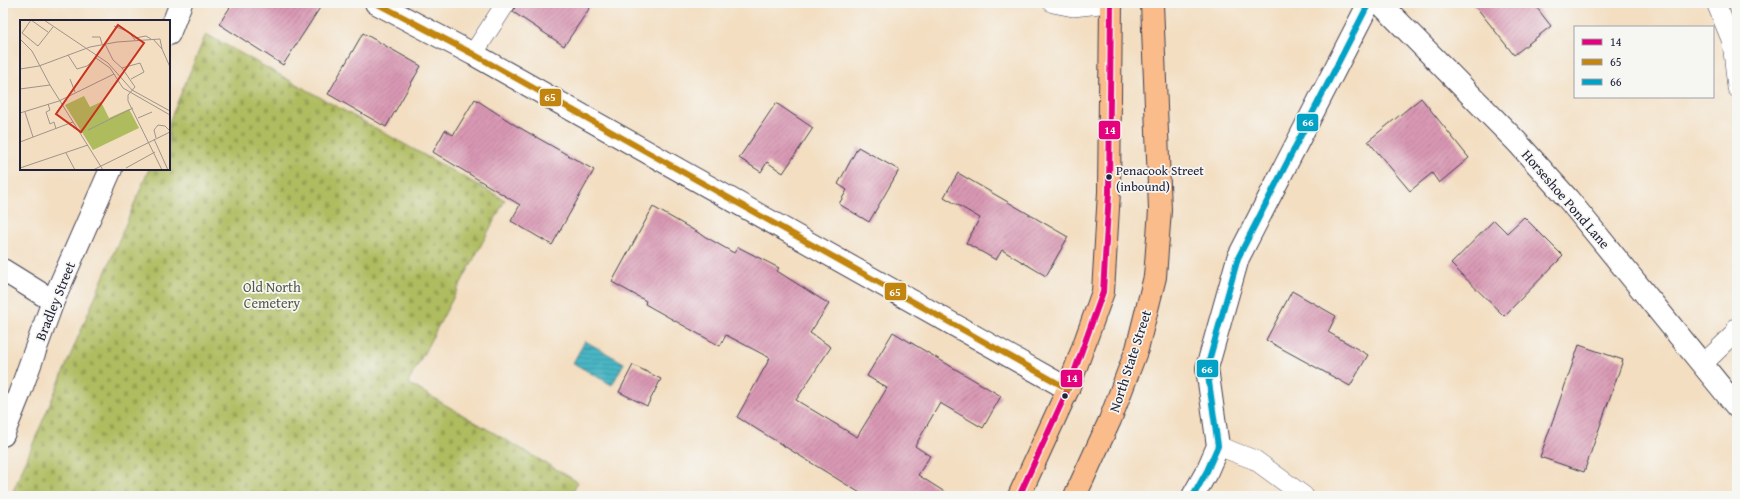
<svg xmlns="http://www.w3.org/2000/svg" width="1740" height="499" viewBox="0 0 1740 499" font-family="'Gentium Book Plus',serif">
  <defs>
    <pattern id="cemetery-stones" width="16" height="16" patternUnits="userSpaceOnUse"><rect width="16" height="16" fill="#afbc5e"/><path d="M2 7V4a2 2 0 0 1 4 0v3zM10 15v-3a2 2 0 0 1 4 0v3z" fill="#96a153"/></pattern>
    <pattern id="water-rules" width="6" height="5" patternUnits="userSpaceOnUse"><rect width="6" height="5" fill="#49b6c4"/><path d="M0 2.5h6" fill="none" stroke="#3c94a0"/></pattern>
    <pattern id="building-hatch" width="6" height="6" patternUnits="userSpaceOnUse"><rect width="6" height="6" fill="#d998b3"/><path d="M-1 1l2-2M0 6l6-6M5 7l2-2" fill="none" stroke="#b07c93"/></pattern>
  </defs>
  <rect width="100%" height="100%" fill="#f6f6f2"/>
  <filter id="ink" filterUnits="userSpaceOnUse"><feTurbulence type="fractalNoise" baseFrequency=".025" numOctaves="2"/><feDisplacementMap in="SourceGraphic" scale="8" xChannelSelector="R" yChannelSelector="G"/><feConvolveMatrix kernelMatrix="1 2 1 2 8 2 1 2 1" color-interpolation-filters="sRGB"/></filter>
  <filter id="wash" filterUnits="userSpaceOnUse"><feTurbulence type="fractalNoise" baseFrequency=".012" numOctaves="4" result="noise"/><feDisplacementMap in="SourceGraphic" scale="16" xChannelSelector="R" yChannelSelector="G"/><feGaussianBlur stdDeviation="0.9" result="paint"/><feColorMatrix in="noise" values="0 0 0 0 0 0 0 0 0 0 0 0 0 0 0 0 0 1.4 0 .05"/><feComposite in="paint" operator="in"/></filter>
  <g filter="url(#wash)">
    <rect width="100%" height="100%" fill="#f3dec1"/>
    <path fill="url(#cemetery-stones)" stroke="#686f4c" d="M206,34L505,200L408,383L578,482L571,496H11L149,169H169V122Z"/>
    <path fill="url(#water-rules)" stroke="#366c80" d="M585,341L624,363L612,385L573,363Z"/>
    <g id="blocks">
      <g fill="url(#building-hatch)">
        <path d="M233,3H323L283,65L219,24Z"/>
        <path d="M517,3H593L564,46L513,12Z"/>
        <path d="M1473,3H1533L1551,26L1514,55Z"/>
        <path d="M363,33L421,66L386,127L328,94Z"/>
        <path d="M1421,98L1469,158L1439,183L1432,173L1410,191L1368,141Z"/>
        <path d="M475,99L515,125L594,170L552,245L511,221L520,205L433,152L445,130L453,135Z"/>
        <path d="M776,103L813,128L783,173L767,162L761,172L739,158Z"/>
        <path d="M858,147L899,170L869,222L839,204L847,190L838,184Z"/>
        <path d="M958,173L1068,237L1046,276L1002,250L996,260L966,243L980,218L944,197Z"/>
        <path d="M653,207L734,253L738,247L779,268L777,271L829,304L810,333L831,347L796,400L857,437L887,388L867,376L893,332L1001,396L983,428L940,403L915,446L930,456L918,475L951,496H865L737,417L770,358L726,335L720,346L645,304L646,301L612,282Z"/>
        <path d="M1524,217L1563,256L1504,316L1451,264L1494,220L1507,233Z"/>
        <path d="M1292,291L1336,316L1328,332L1368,355L1350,386L1266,340Z"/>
        <path d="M1579,345L1623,360L1584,472L1540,457Z"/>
        <path d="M633,365L661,379L647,406L619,392Z"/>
      </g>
    </g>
  </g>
  <g filter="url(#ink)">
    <use href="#blocks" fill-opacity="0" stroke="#413e4f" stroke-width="1"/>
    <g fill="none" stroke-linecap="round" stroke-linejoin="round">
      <defs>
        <g id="service">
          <path d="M1053,3L1073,7L1109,3"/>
          <path d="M1716,3L1732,42L1737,88"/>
          <path d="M473,54L506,3"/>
          <path d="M1703,364L1735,333L1737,327"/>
          <path d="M1218,446L1255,460L1304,496"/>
        </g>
        <g id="minor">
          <path d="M376,3L473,54L1068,389"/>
          <path d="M1380,3L1517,142L1568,199L1737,407"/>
          <path d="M169,34L181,3"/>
          <path d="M3,270L53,301"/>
          <path d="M3,435L19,395L53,301L111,169"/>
          <path d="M1193,496L1207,471L1218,446L1207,368L1238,258L1369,3"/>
        </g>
        <g id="primary">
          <path d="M1019,496L1068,389L1103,292L1109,192L1111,3"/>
          <path d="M1075,496L1110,420L1137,349L1155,277L1160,210L1152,3"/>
        </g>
      </defs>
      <use href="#service" stroke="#413e4f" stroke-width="20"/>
      <use href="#minor" stroke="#413e4f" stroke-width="24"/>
      <use href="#primary" stroke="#413e4f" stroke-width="24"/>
      <use href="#service" stroke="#fff" stroke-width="19"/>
      <use href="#minor" stroke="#fff" stroke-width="22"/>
      <use href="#primary" stroke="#f9bc8a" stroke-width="22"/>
      <defs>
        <path id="bus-1" d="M1020,494L1068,389L1103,292L1109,192L1111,3"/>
        <path id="bus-2" d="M376,3L473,54L1068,389"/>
        <path id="bus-3" d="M1193,496L1207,471L1218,446L1207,368L1238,258L1369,3"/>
      </defs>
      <use href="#bus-1" stroke="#f6f6f2" stroke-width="9"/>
      <use href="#bus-2" stroke="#f6f6f2" stroke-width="9"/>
      <use href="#bus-3" stroke="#f6f6f2" stroke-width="9"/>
      <use href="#bus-1" stroke="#e5007d" stroke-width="6"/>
      <use href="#bus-2" stroke="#c2850f" stroke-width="6"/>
      <use href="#bus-3" stroke="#02a2c7" stroke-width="6"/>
    </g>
  </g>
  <g fill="#22223b" stroke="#f6f6f2" stroke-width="1.5">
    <circle cx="1109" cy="177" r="3.5"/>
    <circle cx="1065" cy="396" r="3.5"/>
  </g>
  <g text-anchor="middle" stroke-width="3.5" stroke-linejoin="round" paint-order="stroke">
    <g font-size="13" fill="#22223b" stroke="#f6f6f2" text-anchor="start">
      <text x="1116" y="175">Penacook Street<tspan x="1116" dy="16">(inbound)</tspan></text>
    </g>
    <g font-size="14" fill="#22223b" stroke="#f6f6f2">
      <text transform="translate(1566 199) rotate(49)" y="5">Horseshoe Pond Lane</text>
      <text transform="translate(55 301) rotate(-68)" y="5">Bradley Street</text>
      <text transform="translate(1130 361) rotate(-72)" y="5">North State Street</text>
    </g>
    <g font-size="14" fill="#535847" stroke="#f6f6f2">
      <text x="272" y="292">Old North<tspan x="272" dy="16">Cemetery</tspan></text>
    </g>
  </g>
  <g transform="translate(20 20)">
    <rect width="150" height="150" fill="#f3dec1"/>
    <path d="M64,76L70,87L81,82L89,98L109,89L119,108L73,130L45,85Z" fill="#afbc5e"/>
    <path fill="none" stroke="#9f938b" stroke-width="1" d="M11,0L2,13L18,26L33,7M11,0L28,12M24,0L88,43L112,70L150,91M94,6L109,12L115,20M72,17H80L82,24M115,18L126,16L131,19M0,19L12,31L30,65L83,150M133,19L142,29L150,47M85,24L93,40L102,48L115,67M48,35L57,49L67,46L76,38M76,38L90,48L103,68L150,95M102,48L120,43L124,52L111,59M0,49L19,46L70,27L97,22L140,19L142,29M50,59L55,72M115,67L108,75V81L142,150M0,69L30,65M28,84L30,90L26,92L30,104L34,102L36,109M5,92L13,117M0,93L39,81L94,54M118,98L132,92M68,110L113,88M136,118L134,110L138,105L145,106L150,111M134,119L148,150M0,122L53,102M46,133L55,150M0,148L68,125M106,148L135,132M73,150L150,112"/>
    <path fill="#c8321e" fill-opacity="0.15" stroke="#c8321e" stroke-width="2" d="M98,5L124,23L61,112L36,94Z"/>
    <rect width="150" height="150" fill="none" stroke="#22223b" stroke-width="2"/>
  </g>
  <g stroke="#f6f6f2" stroke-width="1.5">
    <rect x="539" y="88" width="23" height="19" rx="4" fill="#c2850f"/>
    <rect x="1296" y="113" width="23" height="19" rx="4" fill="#02a2c7"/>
    <rect x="1098" y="120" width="23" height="20" rx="4" fill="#e5007d"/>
    <rect x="884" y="282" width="23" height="19" rx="4" fill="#c2850f"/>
    <rect x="1196" y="359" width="23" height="19" rx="4" fill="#02a2c7"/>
    <rect x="1060" y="369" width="23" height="19" rx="4" fill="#e5007d"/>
  </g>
  <g font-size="11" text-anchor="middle" font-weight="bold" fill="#fff">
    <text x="550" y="101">65</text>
    <text x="1308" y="126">66</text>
    <text x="1110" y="134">14</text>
    <text x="895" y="296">65</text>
    <text x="1207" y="373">66</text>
    <text x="1072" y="382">14</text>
  </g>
  <rect width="1740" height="499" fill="none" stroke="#f6f6f2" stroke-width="16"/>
  <rect x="1574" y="26" width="140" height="72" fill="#f6f6f2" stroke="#a1a1a9"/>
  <rect x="1582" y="39" width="20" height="6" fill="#e5007d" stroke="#a1a1a9"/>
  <text x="1610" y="46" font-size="12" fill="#22223b">14</text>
  <rect x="1582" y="59" width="20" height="6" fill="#c2850f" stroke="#a1a1a9"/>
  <text x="1610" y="66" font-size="12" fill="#22223b">65</text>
  <rect x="1582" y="79" width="20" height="6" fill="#02a2c7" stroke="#a1a1a9"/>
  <text x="1610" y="86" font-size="12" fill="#22223b">66</text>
</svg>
